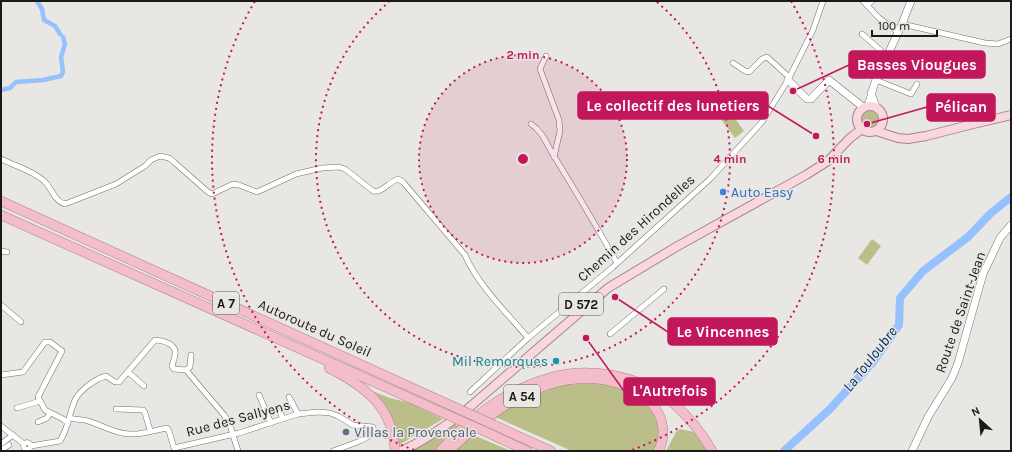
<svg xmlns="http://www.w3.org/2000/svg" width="1012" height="452" viewBox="0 0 1012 452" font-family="Karla,sans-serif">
  <rect width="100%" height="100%" fill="#e9e7e3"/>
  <g fill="#bbbe89">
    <circle cx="870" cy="119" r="10"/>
    <path d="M730,111L744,131L735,138L720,118Z"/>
    <path d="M872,239L881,246L867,265L858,258Z"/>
    <path d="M359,381L372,391L390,398L410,403L443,419L399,445L397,433Z"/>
    <path d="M591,383C598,384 606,384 613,386C637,391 664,412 659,439C658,443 656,447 655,451H572L493,416L529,396L557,386Z"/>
    <path d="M454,424L459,426L435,451H411L428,442Z"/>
    <path d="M680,429L694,432L707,451H666L676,432Z"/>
    <path d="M471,434L511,451H454Z"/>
  </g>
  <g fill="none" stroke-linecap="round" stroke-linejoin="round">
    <g stroke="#95c1fe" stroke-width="4.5">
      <path d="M37,1L42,9L44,20L55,26L60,34"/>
      <path d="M1,90L10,88L16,82L43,80L61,76L63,72L61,57L65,44L63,37"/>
    </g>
    <path stroke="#95c1fe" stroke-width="8" d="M784,451L829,410L873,362L899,325L900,298L923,271L968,237L991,213L1011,197"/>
    <defs>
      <g id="street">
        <path d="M863,1L879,18L898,32"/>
        <path d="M867,5L872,1"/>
        <path d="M902,24L985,43L998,44L1011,39"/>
        <path d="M862,34L887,56"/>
        <path d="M546,56L540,69L559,120L560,131L554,157"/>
        <path d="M733,63L745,71L749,72L762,59L767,57L789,77"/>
        <path d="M876,80L911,94L917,84"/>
        <path d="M531,124C543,132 547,145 554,156C576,192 597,227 617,263"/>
        <path d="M1,159C15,166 32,170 44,181C52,188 54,201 65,204L116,184L145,166L151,160L160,156L169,158L174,162L208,192L212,194L233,184L239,185L257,192L296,174L322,168L339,167L345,169L373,191C383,193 388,182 398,179L403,182L465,255C477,284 508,314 528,338"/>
        <path d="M1,251L7,252"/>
        <path d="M574,300L579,306"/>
        <path d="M1,305L21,322"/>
        <path d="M610,334L664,289"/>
        <path d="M186,370L224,415L229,422L238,451"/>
        <path d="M128,372L144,386"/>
        <path d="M1,375L23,372L45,342H50L62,351L38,397L45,410L63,419L68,423"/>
        <path d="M470,392L528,338L613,267L710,179L762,122L788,80L813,30L823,1"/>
        <path d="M259,395L271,423"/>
        <path d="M289,397L298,414"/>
        <path d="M17,408L40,401"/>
        <path d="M116,409L143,410L145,413L150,430"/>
        <path d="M280,412L283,419"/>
        <path d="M70,418C76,420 82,419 88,421C102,425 115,434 130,434C141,435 155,430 167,428L169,431L174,448L239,433L298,414L318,412L330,413L338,416L353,425L373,427L374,433L360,441L333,451"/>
        <path d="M38,422L47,418L50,413"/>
        <path d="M1,426L24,444"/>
        <circle cx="27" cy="446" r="3.5"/>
        <path d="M1,444L13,435"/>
        <path d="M31,446L60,441C68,429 69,414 75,400C80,390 95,379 106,376L115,382H119L155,340C161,340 163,341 168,343C179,349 175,355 172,366L174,369L186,370L190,367L191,355"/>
        <path d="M1,450L9,445"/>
      </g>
      <g id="secondary">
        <path d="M788,80L807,99H811L829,80L863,107"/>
        <path d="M871,93L876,107"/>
        <path d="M868,106L875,82L902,24L911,1"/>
        <path d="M912,451L928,417L952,378L958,363L983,274L1000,238L1011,225"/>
      </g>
      <g id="primary">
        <circle cx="870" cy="119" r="13"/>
        <path d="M876,131L898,138L908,139L926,136L969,125L1011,115"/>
        <path d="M401,451C424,441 444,427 464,412L608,288L676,247L806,175L828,161L850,138L862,129"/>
      </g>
      <g id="highway">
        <path d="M1,201L450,405"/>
        <path d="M1,215L441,412"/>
        <path d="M329,368C366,387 393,407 395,451"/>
        <path d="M494,425L551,451"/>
        <path d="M484,431L527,451"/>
        <path d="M440,451C469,419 506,390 549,378C590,366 639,375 672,402C688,416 702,433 712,451"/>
        <path d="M449,451C492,409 553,364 617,383C631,388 646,395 655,408C664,420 666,438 658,451"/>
      </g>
    </defs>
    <use href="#street" stroke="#71706c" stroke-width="6"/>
    <use href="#secondary" stroke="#71706c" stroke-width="8"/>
    <use href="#primary" stroke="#a7848b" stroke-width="10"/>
    <use href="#highway" stroke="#a7848b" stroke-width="10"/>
    <use href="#street" stroke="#fff" stroke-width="5"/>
    <use href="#secondary" stroke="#fff" stroke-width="7"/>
    <use href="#primary" stroke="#f8d7df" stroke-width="8"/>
    <use href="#highway" stroke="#f3bdc9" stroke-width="9"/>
    <defs>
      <g id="highway-bridge">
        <path d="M450,405L494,425"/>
        <path d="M441,412L484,431"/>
      </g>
    </defs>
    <use href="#highway-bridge" stroke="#a7848b" stroke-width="10" stroke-linecap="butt"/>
    <use href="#highway-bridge" stroke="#f3bdc9" stroke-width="9"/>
  </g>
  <circle cx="523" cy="159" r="104" fill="#c2185b" fill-opacity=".12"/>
  <g fill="none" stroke="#c2185b" stroke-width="2" stroke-dasharray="2 4">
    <circle cx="523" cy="159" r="104"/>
    <path d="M657 2A207 207 0 1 1 389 2"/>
    <path d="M414 450A311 311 0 0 1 255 1M791 1A311 311 0 0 1 632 450"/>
  </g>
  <circle fill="#3f7fe0" stroke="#e9e7e3" stroke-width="1.5" cx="723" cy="192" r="4"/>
  <circle fill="#0f9aa8" stroke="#e9e7e3" stroke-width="1.5" cx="556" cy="361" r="4"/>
  <circle fill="#5c6f8a" stroke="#e9e7e3" stroke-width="1.5" cx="346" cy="432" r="4"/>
  <g text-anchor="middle" stroke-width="3" stroke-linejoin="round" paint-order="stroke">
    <g fill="#e9e7e3" stroke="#585855" stroke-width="1">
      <rect x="213" y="292" width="26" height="22" rx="3"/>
      <rect x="559" y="293" width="44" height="22" rx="3"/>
      <rect x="504" y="385" width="36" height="22" rx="3"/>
    </g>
    <g font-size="13" font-weight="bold" fill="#1a1a18">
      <text x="226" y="308">A 7</text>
      <text x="581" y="309">D 572</text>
      <text x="522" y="401">A 54</text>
    </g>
    <g font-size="14" fill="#366cbe" stroke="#e9e7e3" text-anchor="start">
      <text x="731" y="197">Auto Easy</text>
    </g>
    <g font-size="14" fill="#1a1a18" stroke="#e9e7e3">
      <text transform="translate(636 228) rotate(-42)" y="5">Chemin des Hirondelles</text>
      <text transform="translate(960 312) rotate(-71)" y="5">Route de Saint-Jean</text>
      <text transform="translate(315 328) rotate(24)" y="5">Autoroute du Soleil</text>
      <text transform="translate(238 418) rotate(-15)" y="5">Rue des Sallyens</text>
    </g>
    <g font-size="14" fill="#0d838f" stroke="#e9e7e3" text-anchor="end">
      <text x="548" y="366">Mil Remorques</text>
    </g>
    <g font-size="14" fill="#4e5e75" stroke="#e9e7e3" text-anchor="start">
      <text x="354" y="437">Villas la Provençale</text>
    </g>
    <g font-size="15" font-style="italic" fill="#022d61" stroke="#e9e7e3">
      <text transform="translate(870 359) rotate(-52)" y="5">La Touloubre</text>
    </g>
  </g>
  <circle cx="523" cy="159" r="6" fill="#c2185b" stroke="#e9e7e3" stroke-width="2"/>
  <g font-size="12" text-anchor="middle" font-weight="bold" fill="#c2185b" stroke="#e9e7e3" stroke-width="3" stroke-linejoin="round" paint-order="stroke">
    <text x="523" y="59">2 min</text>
    <text x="730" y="163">4 min</text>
    <text x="834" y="163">6 min</text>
  </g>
  <path fill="none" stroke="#c2185b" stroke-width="1.5" d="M793 91L849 65M816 136L768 106M867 124L927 107M615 297L668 332M586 338L624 391"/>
  <g fill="#c2185b" stroke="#e9e7e3" stroke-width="1.5">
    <circle cx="793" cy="91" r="4"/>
    <circle cx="816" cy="136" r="4"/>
    <circle cx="867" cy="124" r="4"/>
    <circle cx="615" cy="297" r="4"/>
    <circle cx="586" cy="338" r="4"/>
  </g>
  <g fill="#c2185b" stroke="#c2185b" stroke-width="1.5">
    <rect x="849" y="51" width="136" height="27" rx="4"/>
    <rect x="578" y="92" width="190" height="27" rx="4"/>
    <rect x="927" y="94" width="68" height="27" rx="4"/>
    <rect x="668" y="318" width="109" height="27" rx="4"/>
    <rect x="624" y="378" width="91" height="27" rx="4"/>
  </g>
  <g font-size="15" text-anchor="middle" font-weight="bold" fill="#fff">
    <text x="917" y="70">Basses Viougues</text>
    <text x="673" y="111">Le collectif des lunetiers</text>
    <text x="961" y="112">Pélican</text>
    <text x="723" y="337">Le Vincennes</text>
    <text x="670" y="396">L'Autrefois</text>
  </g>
  <rect width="1012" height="452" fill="none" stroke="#1a1a18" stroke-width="4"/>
  <g transform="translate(980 420) rotate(333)" stroke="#e9e7e3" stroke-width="3" paint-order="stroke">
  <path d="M0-3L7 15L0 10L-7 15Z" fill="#1a1a18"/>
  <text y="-6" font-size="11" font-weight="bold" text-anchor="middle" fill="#1a1a18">N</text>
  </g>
  <path d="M872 30v6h65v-6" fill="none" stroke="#1a1a18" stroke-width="2"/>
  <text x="878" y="30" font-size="12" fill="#1a1a18" stroke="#e9e7e3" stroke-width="3" paint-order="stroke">100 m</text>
</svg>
